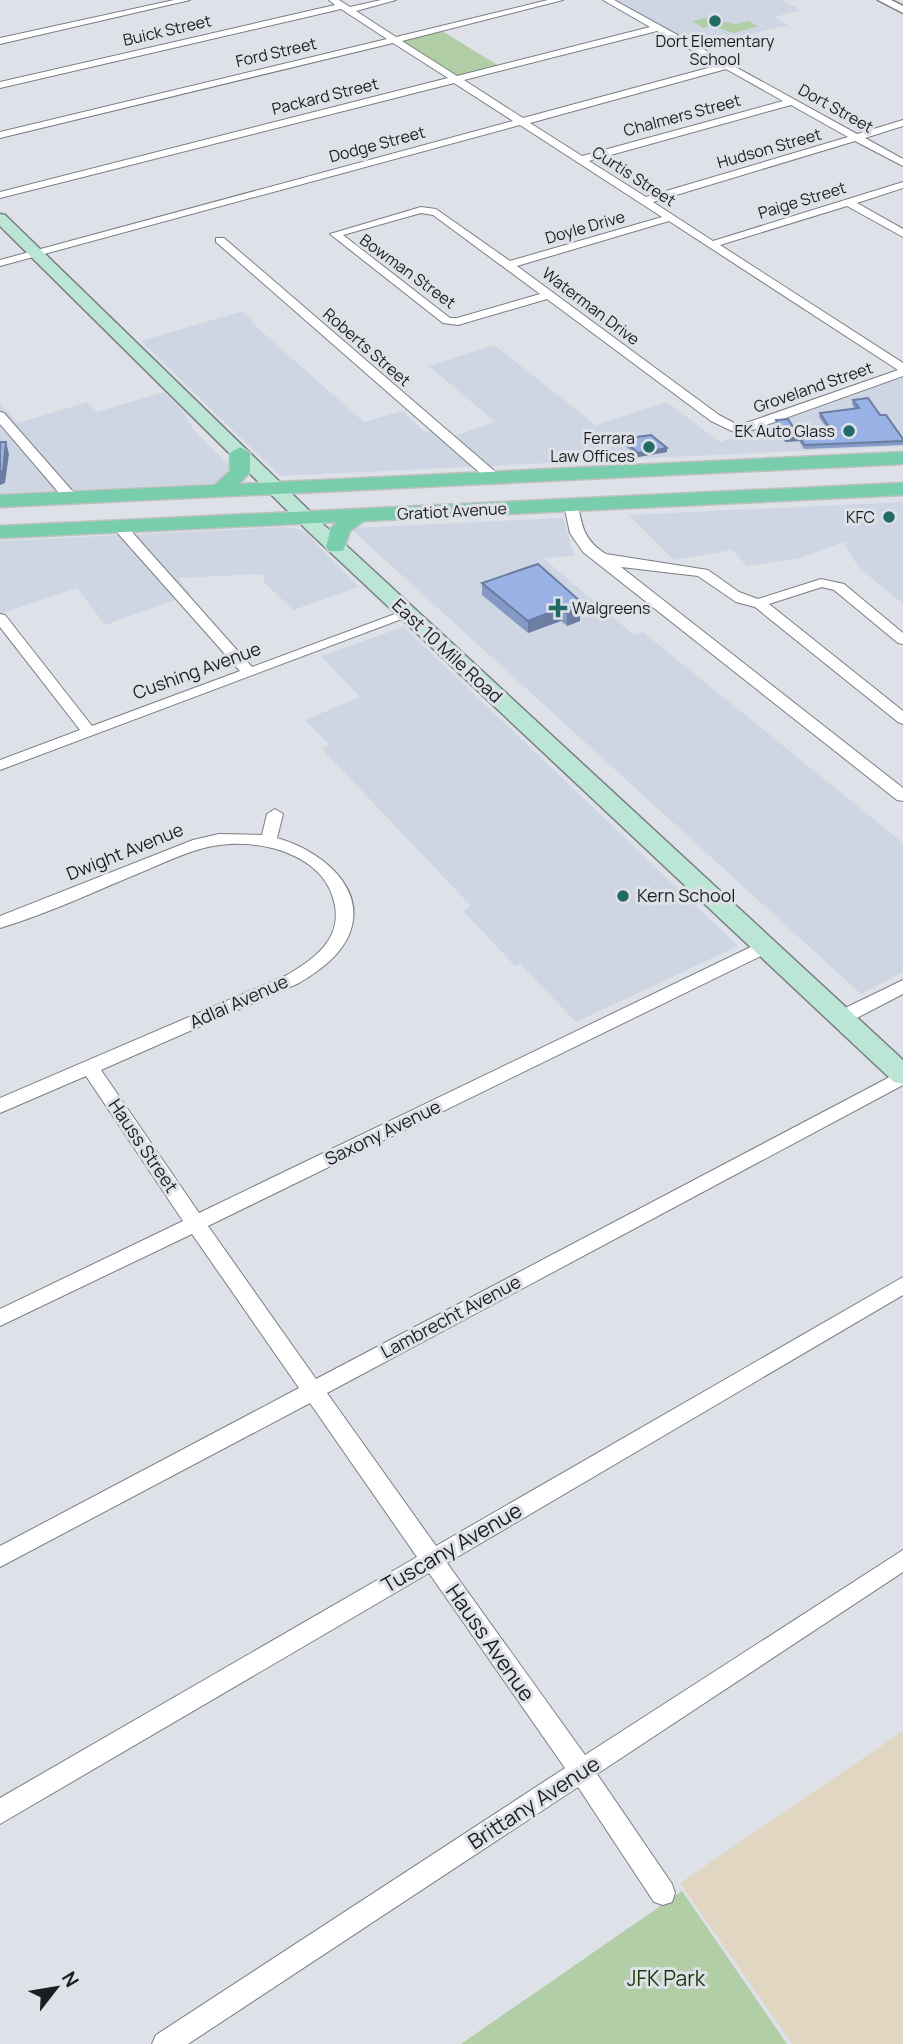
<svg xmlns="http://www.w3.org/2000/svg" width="903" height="2044" viewBox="0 0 903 2044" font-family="Manrope,sans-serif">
  <rect width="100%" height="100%" fill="#dee1e8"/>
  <g fill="#cfd6e3">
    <path d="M613,0H782L801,10L774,17L788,25L699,47Z"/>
    <path d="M243,311L253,320L251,322L364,422L402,411L426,433L444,427L454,436L495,422L429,366L494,345L596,425L667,402L720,442L903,377V446L280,476L141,341Z"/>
    <path d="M164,392L183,411L193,429L234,470L219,483L0,493V404L18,423L87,402L97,412Z"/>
    <path d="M903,502V604L858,567L844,542L800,558L747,566L732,550L674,560L629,515Z"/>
    <path d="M563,518L574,556L543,558L634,635L643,632L903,843V972L861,994L350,528Z"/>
    <path d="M284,527L303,530L359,587L293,610L265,583L262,574L178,578L191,594L105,625L77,588L0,614V541Z"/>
    <path d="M403,627H404L738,946L576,1022L520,964L515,966L463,911L471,906L322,749L330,745L305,720L360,697L321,656Z"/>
  </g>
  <path fill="#e1d6c2" d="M903,1731V2044H792L680,1883Z"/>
  <g fill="#b1cea7">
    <path d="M705,18L735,24L749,21L758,26L734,33L710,26L703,28L692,21Z"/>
    <path d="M442,31L499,66L458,76L401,40Z"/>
    <path d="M682,1891L787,2044H461Z"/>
  </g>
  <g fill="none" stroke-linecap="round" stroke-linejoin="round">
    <defs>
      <g id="minor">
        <path d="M174,0H190L0,44V38Z"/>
        <path d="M329,0H339L350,7L381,0H396L356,11L396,37L548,0H563L402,41L457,76L650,27L603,0H614L857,134L903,120V126L865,138L903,159V166L855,141L653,202L713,241L903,182V188L857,203L903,229V237L847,206L720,245L903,363V376L752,430L734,432L711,421L547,299L458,325L443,323L330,234L421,207L436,209L510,261L662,217L520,125L0,266V260L513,121L454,83L0,198V192L448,78L393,43L0,138V132L387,39L341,9L0,88V82L335,5ZM657,31L719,65L523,118L464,80ZM726,69L783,101L582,156L530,123ZM791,105L848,137L646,197L589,161ZM421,213L433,215L540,294L457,318H450L343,235ZM669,221L898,370L746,423L736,424L719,415L517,266Z"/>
        <path d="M216,238H224L498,474V480H488L216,242Z"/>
        <path d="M0,412L4,413L75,494V500H65L0,424Z"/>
        <path d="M571,501L578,505C582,528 585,541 606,554L708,570L739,592L758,599L821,579L844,584L903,633V644L898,643L834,590L822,587L769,604L903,711V724L898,722L755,607L736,602L698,576L621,567L903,788V801L897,800L583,552L570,533L564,505Z"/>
        <path d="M119,522L124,523L252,667L403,611H413L415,614L0,770V760L80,730L0,627V614L5,615L92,726L240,671L114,529L112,526Z"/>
        <path d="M275,809L283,814L277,838C317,849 369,886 349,935C339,957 319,971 299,983L101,1070L199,1213L759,943H771L773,947L771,951L208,1226L316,1379L903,1070V1085L327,1393L436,1546L903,1277V1295L447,1563L585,1755L903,1550V1572L597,1774L672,1884L675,1893L672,1902L663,1905L654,1902L578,1787L188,2044H152L156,2035L565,1768L429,1573L0,1824V1798L417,1557L310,1403L0,1567V1546L299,1388L192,1234L0,1326V1309L183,1221L86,1076L0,1113V1098L287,975C302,966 318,956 328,941C335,931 337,918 335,906C327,858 271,842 230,844C201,845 175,858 149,869C100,889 50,913 0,928V916L193,840L219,834L262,835L267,814Z"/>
        <path d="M903,980V994L847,1023H835L832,1018L835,1013Z"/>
      </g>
      <path id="tertiary" d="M878,0H891L903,6V13Z"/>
      <path id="secondary" d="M0,214L5,215L324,525L903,1060V1084L894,1082L310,533L0,226Z"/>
      <g id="primary">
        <path d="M240,447L250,453V472L239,484L903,452V464L0,507V495L215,485L230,471V453Z"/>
        <path d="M903,483V495L364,521L350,531L343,551H329L326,547L331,528L337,522L0,538V526Z"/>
      </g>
    </defs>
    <use href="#minor" stroke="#7a7e84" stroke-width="2"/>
    <use href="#tertiary" stroke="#7a7e84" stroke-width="3"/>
    <use href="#secondary" stroke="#7a7e84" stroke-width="3"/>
    <use href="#primary" stroke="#bfc0c0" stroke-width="3"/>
    <use href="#minor" fill="#fff" fill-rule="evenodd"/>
    <use href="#tertiary" fill="#fff" fill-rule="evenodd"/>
    <use href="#secondary" fill="#bbe6d6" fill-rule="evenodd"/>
    <use href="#primary" fill="#77cdac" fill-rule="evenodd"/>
  </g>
  <g fill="#8499c6">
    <path d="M853,400L880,415L903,439V445L804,449L799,441L785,442L775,424L776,420L795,431L826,427L819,417L820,413L855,409L852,404Z"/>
    <path d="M622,439L667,452L638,457L622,443Z"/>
    <path d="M482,583L580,601V621L567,626L561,621L528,633L482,595Z"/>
  </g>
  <g fill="#6b7da1">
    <path d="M799,437V441L785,442L786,438Z"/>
    <path d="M6,442L9,454L5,483L0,485V472Z"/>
    <path d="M667,448V452L638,457V453Z"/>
    <path d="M580,601V621L567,626V613L574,603Z"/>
    <path d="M561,608V621L528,633V621Z"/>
  </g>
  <g fill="#99b2e6" stroke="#6b7da1" stroke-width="2">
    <path d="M868,398L880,415H886L903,439V441L805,445L799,437L786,438L776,420L788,419L798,435L795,430L829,427L820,413L859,408L853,400Z"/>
    <path d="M651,435L667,448L638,453L622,439Z"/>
    <path d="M0,442H6L3,471L0,472Z"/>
    <path d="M538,564L580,601L574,603L580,608L567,613L561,608L528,621L482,583Z"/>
  </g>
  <g fill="#236c65" stroke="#dee1e8" stroke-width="2.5">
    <circle cx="715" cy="21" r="7"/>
    <circle cx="849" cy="431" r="7"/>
    <circle cx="649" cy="447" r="7"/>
    <circle cx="889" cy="517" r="7"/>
    <path d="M554.5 597.5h7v7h7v7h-7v7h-7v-7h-7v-7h7z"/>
    <circle cx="623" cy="896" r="7"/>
  </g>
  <g text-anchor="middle" stroke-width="6" stroke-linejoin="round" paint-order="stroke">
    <g font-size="16" fill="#1c1d1f" stroke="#dee1e8">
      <text transform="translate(167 30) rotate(-13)" y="6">Buick Street</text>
      <text transform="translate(276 52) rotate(-13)" y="6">Ford Street</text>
      <text transform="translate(325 96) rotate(-14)" y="6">Packard Street</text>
      <text transform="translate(836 108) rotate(29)" y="6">Dort Street</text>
      <text transform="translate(682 115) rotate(-15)" y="6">Chalmers Street</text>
      <text transform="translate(377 144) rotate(-15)" y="6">Dodge Street</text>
      <text transform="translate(769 148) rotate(-16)" y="6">Hudson Street</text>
      <text transform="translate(634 176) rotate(33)" y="6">Curtis Street</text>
      <text transform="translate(802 200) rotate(-17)" y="6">Paige Street</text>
      <text transform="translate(585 227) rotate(-16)" y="6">Doyle Drive</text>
      <text transform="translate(408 271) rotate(36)" y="6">Bowman Street</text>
      <text transform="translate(591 306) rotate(37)" y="6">Waterman Drive</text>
      <text transform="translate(367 347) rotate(41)" y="6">Roberts Street</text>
      <text transform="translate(813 387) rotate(-19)" y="6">Groveland Street</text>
      <text transform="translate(452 511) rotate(-3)" y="6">Gratiot Avenue</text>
    </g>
    <g font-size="16" fill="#1c1d1f" stroke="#dee1e8" text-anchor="end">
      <text x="715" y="47" text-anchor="middle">Dort Elementary<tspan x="715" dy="18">School</tspan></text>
      <text x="835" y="437">EK Auto Glass</text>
      <text x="635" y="444">Ferrara<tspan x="635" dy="18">Law Offices</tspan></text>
      <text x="875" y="523">KFC</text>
      <text x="572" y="614" text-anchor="start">Walgreens</text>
    </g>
    <g font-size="18" fill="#1c1d1f" stroke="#dee1e8">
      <text transform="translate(447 651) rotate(43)" y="6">East 10 Mile Road</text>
      <text transform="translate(197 671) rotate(-20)" y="6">Cushing Avenue</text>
      <text transform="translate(125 852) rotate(-22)" y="6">Dwight Avenue</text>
      <text transform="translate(239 1002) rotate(-24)" y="6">Adlai Avenue</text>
      <text transform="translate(383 1133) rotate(-26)" y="6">Saxony Avenue</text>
      <text transform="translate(143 1146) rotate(56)" y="6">Hauss Street</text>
      <text transform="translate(451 1317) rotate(-28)" y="6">Lambrecht Avenue</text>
    </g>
    <g font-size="18" fill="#1c1d1f" stroke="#dee1e8" text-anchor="start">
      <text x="637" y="902">Kern School</text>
    </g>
    <g font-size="21" fill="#1c1d1f" stroke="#dee1e8">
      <text transform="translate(452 1548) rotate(-30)" y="7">Tuscany Avenue</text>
      <text transform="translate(490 1643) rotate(55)" y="7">Hauss Avenue</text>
      <text transform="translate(534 1803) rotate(-33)" y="7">Brittany Avenue</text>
    </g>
    <g font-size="21" fill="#193b08" stroke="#dee1e8">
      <text x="666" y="1986">JFK Park</text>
    </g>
  </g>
  <g transform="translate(56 1988) rotate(59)" stroke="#dee1e8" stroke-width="5" paint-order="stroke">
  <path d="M0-5L12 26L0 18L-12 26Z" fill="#1c1d1f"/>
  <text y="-10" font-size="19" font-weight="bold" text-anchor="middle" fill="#1c1d1f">N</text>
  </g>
</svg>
